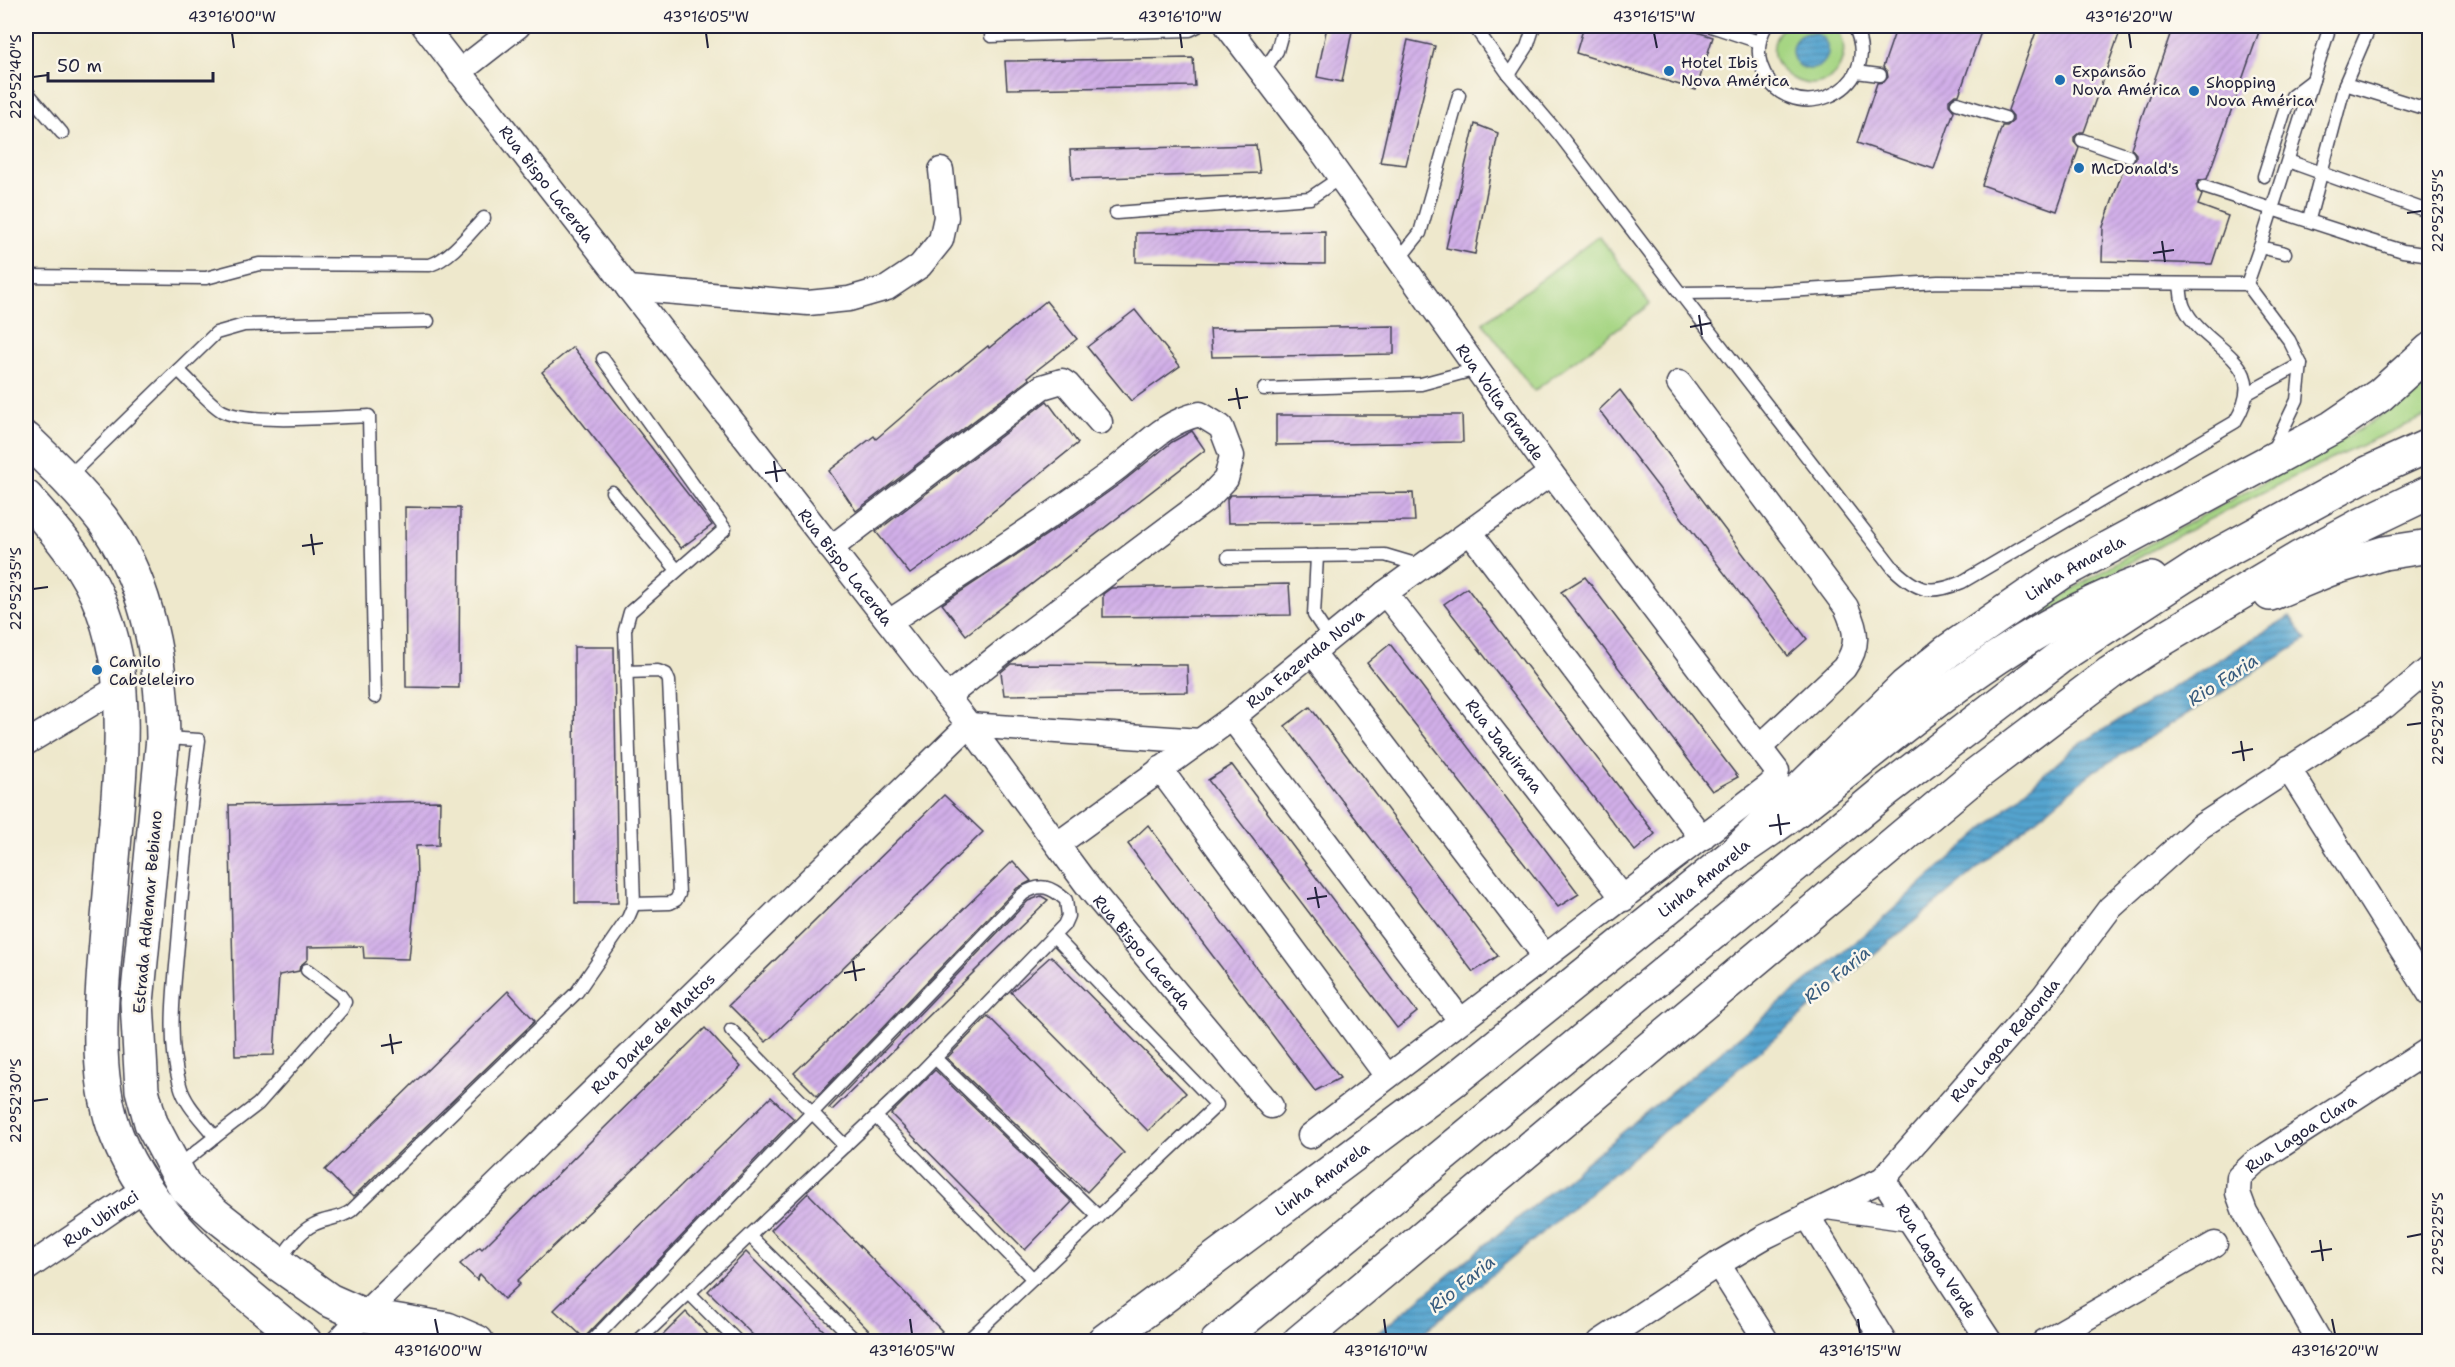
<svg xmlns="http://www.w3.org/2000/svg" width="2455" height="1367" viewBox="0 0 2455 1367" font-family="'Shantell Sans',sans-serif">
  <defs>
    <pattern id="water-rules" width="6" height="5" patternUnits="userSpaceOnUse" patternTransform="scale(1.5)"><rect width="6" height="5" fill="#55a4cf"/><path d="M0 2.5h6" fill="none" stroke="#4685a9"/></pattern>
    <pattern id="building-hatch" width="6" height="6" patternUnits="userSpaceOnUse" patternTransform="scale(1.5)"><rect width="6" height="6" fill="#d1afe8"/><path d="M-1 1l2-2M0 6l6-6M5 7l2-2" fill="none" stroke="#b396c8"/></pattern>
  </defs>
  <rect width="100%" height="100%" fill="#fbf7ec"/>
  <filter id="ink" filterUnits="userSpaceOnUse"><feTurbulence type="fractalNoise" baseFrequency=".0167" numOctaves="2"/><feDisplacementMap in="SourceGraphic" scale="12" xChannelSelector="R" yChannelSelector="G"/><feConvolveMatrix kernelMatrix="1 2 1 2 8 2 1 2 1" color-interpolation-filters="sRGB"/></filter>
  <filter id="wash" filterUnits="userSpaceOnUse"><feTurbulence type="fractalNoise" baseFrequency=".008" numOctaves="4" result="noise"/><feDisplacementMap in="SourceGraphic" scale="24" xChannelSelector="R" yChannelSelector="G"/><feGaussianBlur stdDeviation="1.35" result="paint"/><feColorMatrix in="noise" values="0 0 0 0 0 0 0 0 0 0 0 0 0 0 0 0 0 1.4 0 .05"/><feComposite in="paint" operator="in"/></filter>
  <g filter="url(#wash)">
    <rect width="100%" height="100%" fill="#eee8cc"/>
    <g fill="#a6d583" stroke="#647c5f" stroke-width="1.5">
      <path d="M1784,26H1834C1842,34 1845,45 1843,56C1831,114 1744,70 1784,26Z"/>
      <path d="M1599,236L1650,304L1534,391L1483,323Z"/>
      <path d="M2429,379V415C2331,458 2233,504 2140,557C2081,590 2028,630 1968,659L2002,633L2114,564L2366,426Z"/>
    </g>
    <g fill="url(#water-rules)" stroke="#3c6385" stroke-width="1.5">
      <circle cx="1810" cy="51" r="18"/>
      <path d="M2290,616L2306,640L2090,774L1413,1341H1368L1878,923L2073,748Z"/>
    </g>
    <g id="blocks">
      <g fill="url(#building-hatch)">
        <path d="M1327,26H1353L1342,82L1317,77Z"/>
        <path d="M1584,26H1677L1713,37L1696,90L1576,53Z"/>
        <path d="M1897,26H1983L1959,95H1955L1949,100V105L1954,111L1934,169L1857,143L1877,83L1884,82L1888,77L1887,71L1883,67Z"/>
        <path d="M2038,26H2122L2084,132H2080L2074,137V142L2079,148L2057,211L1982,185L2002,126H2007L2013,121V116L2008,110Z"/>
        <path d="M2173,26H2261L2207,179L2199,181L2196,185L2198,192L2202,195L2198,205L2228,216L2212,264L2102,261L2103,227L2125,164H2130L2136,159V154L2131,148Z"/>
        <path d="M1408,40L1435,46L1406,165L1380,162Z"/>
        <path d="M1193,58L1195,86L1007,89L1005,61Z"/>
        <path d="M1475,124L1498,133L1475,254L1446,248Z"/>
        <path d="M1256,145L1260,173L1072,179L1070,150Z"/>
        <path d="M1325,231V264L1136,262V233Z"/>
        <path d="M1046,301L1077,339L1028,377L1029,379L856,511L829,471L874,436L876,439L932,391L988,346L989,348Z"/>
        <path d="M1135,310L1180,366L1131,401L1087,347Z"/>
        <path d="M1394,326V354L1212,357L1210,329Z"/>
        <path d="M573,347L712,525L681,548L542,372Z"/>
        <path d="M1620,390L1807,639L1788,656L1599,410Z"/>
        <path d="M1047,401L1078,443L959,539L910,574L876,532Z"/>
        <path d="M1276,415H1462L1463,442L1276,445Z"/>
        <path d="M1192,431L1205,450L966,635L942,604L1066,522L1121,483L1172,442Z"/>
        <path d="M1413,493L1415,521L1228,523L1227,499L1230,495Z"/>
        <path d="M405,507L460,508L459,688L406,687Z"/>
        <path d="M1585,577L1738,777L1712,791L1561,592Z"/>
        <path d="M1289,584L1291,615L1103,617V594L1111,588Z"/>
        <path d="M1467,588L1655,834L1635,851L1444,604Z"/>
        <path d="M1390,644L1579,894L1558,907L1367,663Z"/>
        <path d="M574,647H614L618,903H575Z"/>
        <path d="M1011,664L1187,665L1188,692L1004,695L1001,672Z"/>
        <path d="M1310,707L1498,956L1473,972L1285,726Z"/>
        <path d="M1232,765L1417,1012L1397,1028L1208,780Z"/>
        <path d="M944,795L983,832L766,1042L729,1005Z"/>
        <path d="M440,801L439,845L416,846L417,878L409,959L364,958L363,946L308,947V959L300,966L299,971L279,975L274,1055L235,1056L229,805Z"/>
        <path d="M1148,825L1340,1078L1315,1091L1128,844Z"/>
        <path d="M1013,861L1031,881L1017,888L817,1096L794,1073Z"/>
        <path d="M1041,896L1048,900L832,1110L829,1108L1028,901Z"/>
        <path d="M1051,956L1186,1093L1148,1131L1011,992Z"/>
        <path d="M508,991L535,1021L353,1197L325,1170Z"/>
        <path d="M988,1016L1124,1153L1087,1192L947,1058Z"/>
        <path d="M705,1028L741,1067L517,1281L520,1284L504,1299L480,1274L477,1280L460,1264L480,1247L482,1249Z"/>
        <path d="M935,1070L1072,1202L1025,1250L891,1114Z"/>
        <path d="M771,1097L794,1119L584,1338L554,1310Z"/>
        <path d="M808,1193L942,1331L932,1341H879L771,1230Z"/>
        <path d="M746,1252L834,1341H759L708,1291Z"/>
        <path d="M686,1312L714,1341H657Z"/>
      </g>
    </g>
  </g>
  <g filter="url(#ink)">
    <use href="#blocks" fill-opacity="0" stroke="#414051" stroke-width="1.5"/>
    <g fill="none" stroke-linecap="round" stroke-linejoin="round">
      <defs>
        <g id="lane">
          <path d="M1474,26L1509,75L1559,134L1680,293L1771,292L1938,282L2247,284"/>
          <path d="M1711,26L1759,42"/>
          <path d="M1766,26C1759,38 1757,52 1761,65C1784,133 1888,93 1854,26"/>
          <path d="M2429,26H2430"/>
          <path d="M991,36L1190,30L1198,26"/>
          <path d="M1263,72L1277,51L1284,26"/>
          <path d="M1856,72L1880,75"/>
          <path d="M1509,75L1527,47L1534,26"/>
          <path d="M2345,84L2430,110"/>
          <path d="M26,91L62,133"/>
          <path d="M1957,103L2005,118"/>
          <path d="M2082,140L2128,156"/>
          <path d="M2288,161L2430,212"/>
          <path d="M2264,176L2285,110L2292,96L2313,80"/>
          <path d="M2204,187L2361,238L2403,251L2430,255"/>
          <path d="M1116,213L1310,198L1341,177"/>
          <path d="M2309,219L2345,84L2370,26"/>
          <path d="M2285,253L2260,247L2330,26"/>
          <path d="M1399,259L1420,233L1459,95"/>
          <path d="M26,276L206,278L259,264L430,265C451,258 469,234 484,218"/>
          <path d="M2247,284L2289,340L2301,364L2297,400L2272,452"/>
          <path d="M2247,284L2260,247"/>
          <path d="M1680,293L1894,569C1918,592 1931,595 1962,582L2235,422C2274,359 2204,351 2184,307C2181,301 2181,291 2180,284"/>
          <path d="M178,370C191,381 208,403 222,411C249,425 336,417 369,416L375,697"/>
          <path d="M1264,389L1421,384L1477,369"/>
          <path d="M2248,393L2301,364"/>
          <path d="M67,478L216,333L244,325L428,321"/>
          <path d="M612,492L677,570"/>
          <path d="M1317,556L1314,615L1330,639"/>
          <path d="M1228,557L1385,555L1422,566"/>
          <path d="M626,672L658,671L666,674L669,681L679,894L676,900L670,903L634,904"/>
          <path d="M165,738L199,740C190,808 183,876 178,944C174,991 167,1039 180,1085C185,1105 203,1121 215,1137L177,1167"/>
          <path d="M731,1030L845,1146"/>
          <path d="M935,1058L1099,1217"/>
          <path d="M876,1117L1033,1279"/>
          <path d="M215,1137L258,1104L342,1009L345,1002L340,995L307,970"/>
          <path d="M750,1236L857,1342"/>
          <path d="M278,1262C288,1249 299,1231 315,1224C327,1218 340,1219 351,1211L577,992L628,918L634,904L625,630L630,612L725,529L603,359"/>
          <path d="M689,1293L738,1342"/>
          <path d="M591,1342L1023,894C1041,882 1051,887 1066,900L1068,916L1064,925L905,1089L637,1342"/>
          <path d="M966,1342L1217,1105L1054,936"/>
        </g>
        <g id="street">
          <path id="s1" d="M424,26L969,725L1090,889L1271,1106"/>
          <path id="s2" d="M1227,26L1318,146L1551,473L1777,771L1775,780L1769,786L1310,1136"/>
          <path d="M459,72L518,26"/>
          <path d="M628,288L808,303L849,299L887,288L920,266L941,240L946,217L941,170"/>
          <path d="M1679,383L1846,607C1857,631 1860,645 1844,668L1760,747"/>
          <path d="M1470,532L1702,838"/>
          <path d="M831,548L1042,387L1062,381L1068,385L1100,422"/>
          <path id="s3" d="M1385,593L1624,899"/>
          <path d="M889,622C964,572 1041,524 1113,471C1143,449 1162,422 1200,414L1221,427L1232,456L1226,479L1207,499L1012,645L947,697"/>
          <path d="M1313,653L1545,956"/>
          <path d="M1232,718L1460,1020"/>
          <path d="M969,725L1200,741"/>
          <path d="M26,743L121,686"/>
          <path d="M2288,768L2430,994"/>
          <path d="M1160,769L1387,1076"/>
          <path id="s4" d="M1058,844L1232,718L1385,593L1551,473"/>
          <path id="s5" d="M1883,1179L1990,1342"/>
          <path d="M1827,1207L1910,1219"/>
          <path d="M1807,1215L1884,1342"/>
          <path d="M1718,1264L1767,1342"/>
          <path id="s6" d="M26,1269L145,1188"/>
          <path id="s7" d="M338,1342L363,1315L969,725"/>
          <path id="s8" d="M1600,1342L1718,1264L1764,1237L1883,1179L2043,997L2110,908L2200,827L2385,706L2430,668"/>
          <path d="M2044,1342L2215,1244"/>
          <path id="s9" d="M2320,1342L2245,1212L2238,1193L2239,1177L2254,1163L2430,1049"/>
        </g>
        <g id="secondary">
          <path id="s10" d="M1103,1342L1454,1080L1734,854L1905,686L1948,651L2061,573L2333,427L2380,395L2430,350"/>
        </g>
        <g id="primary">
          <path d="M26,439C52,464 79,490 102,519C148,581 162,663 163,738L137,1002L142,1090L151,1123L185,1187L216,1215L277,1263L329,1300L363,1315L447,1329L477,1342"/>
          <path d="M26,497C45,519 66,542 82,568C131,645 123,737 116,823C112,871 108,918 104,966C100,1022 96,1083 117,1136C151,1222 236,1285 305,1342"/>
        </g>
        <g id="highway">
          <path d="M2270,594L2328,570L2384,553L2430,546"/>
          <path d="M1734,854C1755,840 1777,825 1797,810C1909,724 2016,625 2151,579"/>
          <path d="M1217,1342L1885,791L2061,656L2210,559L2368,473L2430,445"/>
          <path d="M1299,1342L1978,773L2110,673L2153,645L2301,557L2357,527L2430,492"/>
        </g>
      </defs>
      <use href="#lane" stroke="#414051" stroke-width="15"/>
      <use href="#street" stroke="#414051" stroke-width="27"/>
      <use href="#secondary" stroke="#414051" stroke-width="36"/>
      <use href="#primary" stroke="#414051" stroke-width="36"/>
      <use href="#highway" stroke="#414051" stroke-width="36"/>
      <use href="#lane" stroke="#fff" stroke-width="12"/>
      <use href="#street" stroke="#fff" stroke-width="24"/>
      <use href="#secondary" stroke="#fff" stroke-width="33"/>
      <use href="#primary" stroke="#fff" stroke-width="33"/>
      <use href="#highway" stroke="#fff" stroke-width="33"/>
    </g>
  </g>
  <path fill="none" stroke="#22223b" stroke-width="2" d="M232,33L234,48M706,33L708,48M1180,33L1182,48M1654,33L1657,48M2129,33L2131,48M33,77L48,75M2407,213L2422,211M2162,241L2165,262M2153,253L2174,250M1699,315L1702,335M1690,327L1711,323M1236,388L1240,409M1228,400L1248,397M774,461L777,482M765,473L786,470M311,534L314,555M302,546L323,543M33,589L48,587M2407,725L2422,723M2241,741L2244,761M2232,753L2253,749M1778,814L1781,835M1769,826L1790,823M1315,887L1319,908M1307,899L1327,896M853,961L856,981M844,973L865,969M390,1034L393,1054M381,1046L402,1042M33,1101L48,1099M2407,1237L2422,1234M2320,1240L2323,1261M2311,1252L2332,1249M435,1319L438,1334M910,1319L912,1334M1384,1319L1386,1334M1858,1319L1860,1334M2332,1319L2335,1334"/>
  <g fill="#1f6fb2" stroke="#fbf7ec" stroke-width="2">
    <circle cx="1669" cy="71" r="6"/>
    <circle cx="2060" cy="80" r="6"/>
    <circle cx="2194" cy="91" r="6"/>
    <circle cx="2079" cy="168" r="6"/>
    <circle cx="97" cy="670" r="6"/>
  </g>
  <g text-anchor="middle" stroke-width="5" stroke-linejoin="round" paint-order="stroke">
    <g font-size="16" fill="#22223b" stroke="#fbf7ec" text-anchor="start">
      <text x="1681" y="68">Hotel Ibis<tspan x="1681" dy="18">Nova América</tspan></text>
      <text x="2072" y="77">Expansão<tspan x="2072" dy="18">Nova América</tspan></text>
      <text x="2206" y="88">Shopping<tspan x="2206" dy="18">Nova América</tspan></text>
      <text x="2091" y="174">McDonald's</text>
      <text x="109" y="667">Camilo<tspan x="109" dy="18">Cabeleleiro</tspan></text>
    </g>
    <g font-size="16" fill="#22223b" stroke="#fbf7ec">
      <text dy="6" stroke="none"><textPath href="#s1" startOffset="200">Rua Bispo Lacerda</textPath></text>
      <text dy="6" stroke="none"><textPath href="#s2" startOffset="465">Rua Volta Grande</textPath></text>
      <text dy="6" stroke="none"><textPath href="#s1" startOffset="686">Rua Bispo Lacerda</textPath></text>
      <text dy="6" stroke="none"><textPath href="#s10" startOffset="1245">Linha Amarela</textPath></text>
      <text dy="6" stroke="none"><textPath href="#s4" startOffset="309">Rua Fazenda Nova</textPath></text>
      <text dy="6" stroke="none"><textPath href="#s3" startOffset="194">Rua Jaquirana</textPath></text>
      <text dy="6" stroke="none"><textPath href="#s10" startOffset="759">Linha Amarela</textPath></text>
      <text transform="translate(147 912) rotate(-85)" y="6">Estrada Adhemar Bebiano</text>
      <text dy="6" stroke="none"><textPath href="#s1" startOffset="1172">Rua Bispo Lacerda</textPath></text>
      <text dy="6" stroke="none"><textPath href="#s7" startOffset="441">Rua Darke de Mattos</textPath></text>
      <text dy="6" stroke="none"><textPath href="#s8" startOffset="512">Rua Lagoa Redonda</textPath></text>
      <text dy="6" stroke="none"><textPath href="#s9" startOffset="262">Rua Lagoa Clara</textPath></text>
      <text dy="6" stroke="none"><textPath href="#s10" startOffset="273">Linha Amarela</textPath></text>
      <text dy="6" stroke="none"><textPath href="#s6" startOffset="90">Rua Ubiraci</textPath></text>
      <text dy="6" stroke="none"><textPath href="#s5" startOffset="98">Rua Lagoa Verde</textPath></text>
    </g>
    <g font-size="18" font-style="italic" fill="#395c7e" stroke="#fbf7ec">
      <text transform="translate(2223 680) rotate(-33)" y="6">Rio Faria</text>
      <text transform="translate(1837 975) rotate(-39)" y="6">Rio Faria</text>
      <text transform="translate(1462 1284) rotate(-39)" y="6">Rio Faria</text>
    </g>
  </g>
  <rect width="2455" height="1367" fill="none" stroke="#fbf7ec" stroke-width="66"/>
  <path d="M48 72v9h165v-9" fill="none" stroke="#22223b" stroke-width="3"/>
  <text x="57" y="72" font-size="18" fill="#22223b" stroke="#fbf7ec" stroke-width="4.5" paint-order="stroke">50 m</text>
  <rect x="33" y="33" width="2389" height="1301" fill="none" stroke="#22223b" stroke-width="2"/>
  <g font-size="15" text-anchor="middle" fill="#22223b">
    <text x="232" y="22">43°16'00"W</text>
    <text x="706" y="22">43°16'05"W</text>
    <text x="1180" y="22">43°16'10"W</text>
    <text x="1654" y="22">43°16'15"W</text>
    <text x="2129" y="22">43°16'20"W</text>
    <text transform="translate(16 77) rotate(-90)" y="5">22°52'40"S</text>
    <text transform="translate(2438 211) rotate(-90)" y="5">22°52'35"S</text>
    <text transform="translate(16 589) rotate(-90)" y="5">22°52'35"S</text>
    <text transform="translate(2438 723) rotate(-90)" y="5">22°52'30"S</text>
    <text transform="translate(16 1101) rotate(-90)" y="5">22°52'30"S</text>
    <text transform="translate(2438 1234) rotate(-90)" y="5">22°52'25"S</text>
    <text x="438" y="1356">43°16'00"W</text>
    <text x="912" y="1356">43°16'05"W</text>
    <text x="1386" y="1356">43°16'10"W</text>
    <text x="1860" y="1356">43°16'15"W</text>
    <text x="2335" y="1356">43°16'20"W</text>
  </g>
</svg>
